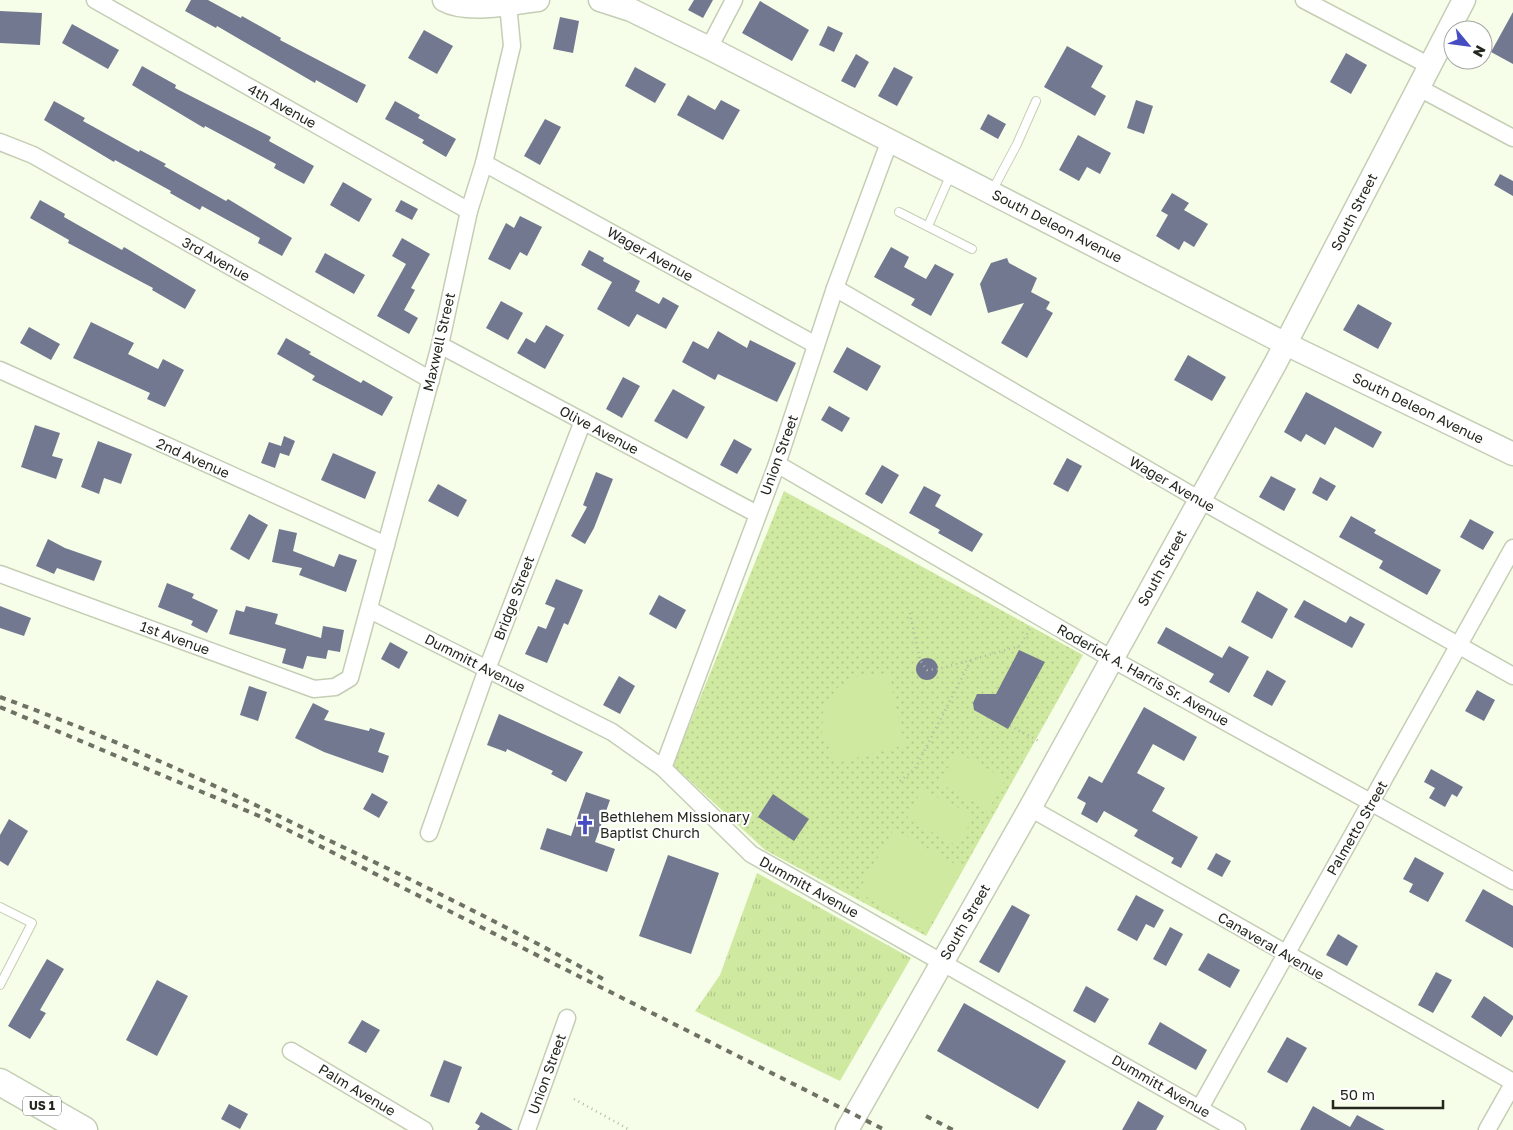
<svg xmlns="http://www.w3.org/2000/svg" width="1513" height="1130" viewBox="0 0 1513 1130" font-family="'Golos Text',sans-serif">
  <defs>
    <pattern id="grass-tufts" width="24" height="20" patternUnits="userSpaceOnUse" patternTransform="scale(1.25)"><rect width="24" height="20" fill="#cfe9a1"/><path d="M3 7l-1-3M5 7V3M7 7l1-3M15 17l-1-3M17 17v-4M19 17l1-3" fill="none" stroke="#b2c88a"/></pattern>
    <pattern id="park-dots" width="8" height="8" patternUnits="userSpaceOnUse" patternTransform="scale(1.25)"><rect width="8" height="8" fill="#cfe9a1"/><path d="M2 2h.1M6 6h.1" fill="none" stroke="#b2c88a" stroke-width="1.8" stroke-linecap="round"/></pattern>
  </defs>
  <rect width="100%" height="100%" fill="#f6fee9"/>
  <path fill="url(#grass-tufts)" d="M757,873L911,958L840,1081L695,1011L720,975Z"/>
  <path fill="url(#park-dots)" d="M784,491L1083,655L926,936L765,850L673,765Z"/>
  <g fill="#cfe9a1">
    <path d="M888,673L905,745L837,763L822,735L823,710L837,688L857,677Z"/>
    <path d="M957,752L1005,779L988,810L939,783Z"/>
    <path d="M922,789L974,816L958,846L907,819Z"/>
    <path d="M894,829L963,869L926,932L858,892Z"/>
  </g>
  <g fill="#72788f">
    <path d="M191,0H208L241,18L242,16L281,38L280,40L366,85L357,103L316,80L315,83L217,26L216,28L185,11Z"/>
    <path d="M694,0H713L703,18L688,10Z"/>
    <path d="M760,1L809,30L792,61L742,33Z"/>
    <path d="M0,11L42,13L40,45L0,43Z"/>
    <path d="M1513,12V64L1491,52Z"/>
    <path d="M560,17L579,21L573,53L553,49Z"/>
    <path d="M72,24L119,50L108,69L62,43Z"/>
    <path d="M828,26L843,33L834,52L819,45Z"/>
    <path d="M424,30L453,46L437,74L408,58Z"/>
    <path d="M1067,46L1103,66L1091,87L1106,96L1095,116L1044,87Z"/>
    <path d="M1346,53L1367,65L1351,94L1330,82Z"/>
    <path d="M856,54L869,62L855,88L841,81Z"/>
    <path d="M142,66L176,85L175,88L271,137L269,141L314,166L304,184L274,168L276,164L205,126L204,128L132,85Z"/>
    <path d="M635,67L666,84L655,103L625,86Z"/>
    <path d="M894,67L913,77L897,106L878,96Z"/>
    <path d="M688,95L715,110L721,100L740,110L723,140L677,115Z"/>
    <path d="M1136,100L1153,106L1144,134L1127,128Z"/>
    <path d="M54,101L85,118L83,121L139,152L140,150L166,164L164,166L226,201L228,199L292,238L282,256L258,243L260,238L202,206L200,210L170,193L171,191L115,160L114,162L44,120Z"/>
    <path d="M395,101L420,115L418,118L456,139L446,157L422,143L424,140L385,119Z"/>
    <path d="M988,114L1006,124L998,139L980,129Z"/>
    <path d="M545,119L561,127L540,165L524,156Z"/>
    <path d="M1078,135L1111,153L1100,174L1087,167L1079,181L1059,170Z"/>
    <path d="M1500,174L1513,181V196L1494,185Z"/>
    <path d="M343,182L372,199L359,222L330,205Z"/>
    <path d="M1172,193L1189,203L1184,210L1208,224L1194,247L1184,241L1179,250L1156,236L1168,215L1161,211Z"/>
    <path d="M40,200L65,214L64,217L122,250L124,247L196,290L185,309L152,290L153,288L68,243L69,240L30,218Z"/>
    <path d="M401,200L418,209L412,220L395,211Z"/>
    <path d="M520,216L542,227L527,256L520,252L510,270L488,259L506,223L514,228Z"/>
    <path d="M402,238L430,254L411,288L415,290L404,310L418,318L409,334L377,316L406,264L392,256Z"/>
    <path d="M891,247L909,257L904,267L926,279L935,264L954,274L931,316L911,305L915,299L874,277Z"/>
    <path d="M589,250L604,258L603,261L640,281L635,291L659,304L663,297L679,306L666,329L637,314L629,327L597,309L612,282L581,265Z"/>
    <path d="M325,253L365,275L354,294L315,272Z"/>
    <path d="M1007,258L1009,263L1037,278L1031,292L1050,302L1046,309L1053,313L1027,358L1001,343L1024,303L988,313L980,284L991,263Z"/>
    <path d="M501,301L523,313L508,340L486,328Z"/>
    <path d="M1358,304L1392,323L1378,349L1343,330Z"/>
    <path d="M91,322L134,343L128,354L158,369L163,359L184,370L165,407L147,399L150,393L73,358Z"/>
    <path d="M546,325L564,335L545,369L517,353L526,338L535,343Z"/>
    <path d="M29,327L60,344L51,360L20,343Z"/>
    <path d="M718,331L747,348L750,340L796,363L777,402L718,374L715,380L682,362L693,341L708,349Z"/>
    <path d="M286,338L311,352L309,354L361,383L363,380L393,397L382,416L312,380L315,376L277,354Z"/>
    <path d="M847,347L881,366L867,391L833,372Z"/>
    <path d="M1188,355L1226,377L1212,401L1174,380Z"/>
    <path d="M623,377L640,386L622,418L606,409Z"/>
    <path d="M673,389L705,407L687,439L654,421Z"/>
    <path d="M1306,392L1382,432L1373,448L1335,427L1325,445L1306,434L1301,442L1284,432Z"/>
    <path d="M829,406L850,418L842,432L821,420Z"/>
    <path d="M35,425L60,433L52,456L63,459L56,479L21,467Z"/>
    <path d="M284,436L295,441L289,456L280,453L275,468L261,463L269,442L281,446Z"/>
    <path d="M734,439L752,449L737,474L720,465Z"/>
    <path d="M98,441L132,454L121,484L104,478L99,494L81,487Z"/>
    <path d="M333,453L376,472L365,499L321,480Z"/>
    <path d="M1067,458L1082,466L1068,492L1053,484Z"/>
    <path d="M882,465L899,475L882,504L865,494Z"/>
    <path d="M596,472L613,479L594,528L585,544L571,536L587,507L583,505Z"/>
    <path d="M1271,476L1296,489L1284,511L1259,497Z"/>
    <path d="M1320,477L1336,486L1327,501L1312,493Z"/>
    <path d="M438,484L467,500L458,517L428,501Z"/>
    <path d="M924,486L941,495L935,506L983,534L972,552L938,533L940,530L909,513Z"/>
    <path d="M249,514L268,525L249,560L230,549Z"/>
    <path d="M1351,516L1376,530L1374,533L1441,570L1427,595L1379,568L1383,561L1339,537Z"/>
    <path d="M1470,519L1494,532L1483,550L1460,537Z"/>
    <path d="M279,529L297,533L293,551L334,567L339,554L357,560L346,592L299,575L302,568L272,562Z"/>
    <path d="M48,539L65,548L102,561L94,581L57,568L54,574L36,566Z"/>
    <path d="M556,579L583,590L568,625L564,623L547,663L525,654L538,626L546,629L555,608L545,604Z"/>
    <path d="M167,583L194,594L192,598L218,610L207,633L191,625L193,621L158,607Z"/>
    <path d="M1257,591L1288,609L1272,639L1241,622Z"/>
    <path d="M659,595L686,610L676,629L649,614Z"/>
    <path d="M1304,600L1346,623L1350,616L1365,624L1352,648L1294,617Z"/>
    <path d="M0,606L31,618L24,636L0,628Z"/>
    <path d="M246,606L278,614L275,624L321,638L323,626L344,630L340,652L328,650L326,659L307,656L303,669L282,663L286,649L229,634L236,610L244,612Z"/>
    <path d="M1166,627L1222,658L1229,646L1249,657L1229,693L1209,682L1214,674L1157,643Z"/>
    <path d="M390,642L408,652L399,669L381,659Z"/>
    <path d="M1019,650L1045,662L1008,729L974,710L973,703L977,694H996Z"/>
    <circle cx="927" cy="669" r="11"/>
    <path d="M1267,670L1286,681L1272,706L1253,696Z"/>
    <path d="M619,676L635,686L620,714L603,705Z"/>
    <path d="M249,686L267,692L258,721L240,715Z"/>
    <path d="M1477,690L1495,700L1484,721L1465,711Z"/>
    <path d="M313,703L329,711L324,720L369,731L370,728L385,733L378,752L389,756L383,773L324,752L295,738Z"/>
    <path d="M1144,707L1197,737L1184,761L1153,744L1137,773L1165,788L1152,811L1198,837L1181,868L1171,863L1174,858L1134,836L1138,830L1104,811L1097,823L1081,814L1086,803L1077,798L1089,776L1102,783Z"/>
    <path d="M499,714L583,752L566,782L551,774L553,771L507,749L506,752L487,745Z"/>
    <path d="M1431,769L1463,787L1457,797L1452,794L1445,807L1429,798L1435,788L1424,782Z"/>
    <path d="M586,792L610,800L595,842L615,849L607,872L540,849L547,828L571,836Z"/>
    <path d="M372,793L388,802L379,818L363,809Z"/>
    <path d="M773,794L809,819L794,841L758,817Z"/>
    <path d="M9,819L28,831L8,866L0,861V835Z"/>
    <path d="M1216,853L1231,861L1222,877L1207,869Z"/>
    <path d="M668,855L719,873L691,954L639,936Z"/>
    <path d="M1415,857L1444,873L1428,902L1409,892L1413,884L1403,879Z"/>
    <path d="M1483,889L1513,906V948L1465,921Z"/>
    <path d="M1136,895L1164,910L1154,928L1146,924L1137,941L1117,930Z"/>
    <path d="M1012,905L1030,915L999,973L979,962Z"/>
    <path d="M1170,927L1183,934L1166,966L1153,959Z"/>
    <path d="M1338,934L1358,946L1347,966L1326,955Z"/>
    <path d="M1208,953L1240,970L1230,988L1198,970Z"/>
    <path d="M47,959L64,969L40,1010L46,1013L30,1039L8,1026Z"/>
    <path d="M1436,972L1452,980L1433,1013L1418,1005Z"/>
    <path d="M157,980L188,996L157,1056L126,1040Z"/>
    <path d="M1086,986L1109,999L1095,1023L1073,1011Z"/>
    <path d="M1484,996L1513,1016V1019L1501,1037L1471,1017Z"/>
    <path d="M964,1003L1066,1061L1038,1109L937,1051Z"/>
    <path d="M362,1020L380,1030L366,1053L348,1043Z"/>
    <path d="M1160,1022L1207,1050L1196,1070L1148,1044Z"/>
    <path d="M1287,1037L1307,1048L1287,1083L1267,1072Z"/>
    <path d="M444,1060L462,1067L449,1103L430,1096Z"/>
    <path d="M1138,1101L1164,1116L1156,1130H1122Z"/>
    <path d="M229,1104L248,1114L240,1129L221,1119Z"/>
    <path d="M1313,1106L1350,1127L1357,1115L1385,1130H1300Z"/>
    <path d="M481,1112L513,1130H477L480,1126L475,1123Z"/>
  </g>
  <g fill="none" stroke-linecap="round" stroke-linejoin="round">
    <defs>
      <g id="lane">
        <path d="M992,191L1017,144L1036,101"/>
        <path d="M899,212L972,249"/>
        <path d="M928,226L951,174"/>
        <path d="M0,907L32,923L0,985"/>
      </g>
      <g id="street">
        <path d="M95,0L469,211"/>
        <path d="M1304,0L1430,66"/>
        <path d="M709,48L734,0"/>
        <path d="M1419,88L1513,138"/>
        <path d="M0,142L33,155L431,380"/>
        <path d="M484,163L816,345"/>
        <path d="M835,288L1200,500L1513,676"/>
        <path d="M440,345L757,514"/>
        <path d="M0,370L386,545"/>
        <path d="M777,464L1112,659L1513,881"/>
        <path d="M0,574L314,689L335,687L350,678L440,345L469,211L484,163L512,46L508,4"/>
        <path d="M370,610L612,732L663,768L751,854L1237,1130"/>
        <path d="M663,768L777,464L835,288L890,140"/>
        <path d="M1030,808L1513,1082"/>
        <path d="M429,833L487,669L583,421"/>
        <path d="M291,1051L424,1130"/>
        <path d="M1200,1108L1513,548"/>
        <path d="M527,1130L567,1018"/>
        <path d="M1487,1130L1513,1084"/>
      </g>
      <g id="secondary">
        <path d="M444,0C468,13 512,3 538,0"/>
        <path d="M600,0L631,10L709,48L1286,344L1513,454"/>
        <path d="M847,1130L1030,808L1275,364L1464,0"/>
      </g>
      <path id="primary" d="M0,1082L84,1130"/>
    </defs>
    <use href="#lane" stroke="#c4ceb5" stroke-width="10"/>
    <use href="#street" stroke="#c4ceb5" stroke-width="19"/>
    <use href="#secondary" stroke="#c4ceb5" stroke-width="25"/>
    <use href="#primary" stroke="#c4ceb5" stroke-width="29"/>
    <g stroke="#b2b8a7" stroke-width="2.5" stroke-dasharray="1 4" stroke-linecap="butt">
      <path d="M910,613L920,660L927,670L939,669L1020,646L1031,627"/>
      <path d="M1010,726L1039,741"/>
      <path d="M900,781L915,769L972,658"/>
      <path d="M574,1099L630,1130"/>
    </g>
    <use href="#lane" stroke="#fff" stroke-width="8"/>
    <use href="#street" stroke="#fff" stroke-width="16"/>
    <use href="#secondary" stroke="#fff" stroke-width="22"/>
    <use href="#primary" stroke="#fff" stroke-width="26"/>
    <g stroke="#6d7265" stroke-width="4" stroke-dasharray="6 6" stroke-linecap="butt">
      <path d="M0,697C111,737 220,787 326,839C419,883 512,929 603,979"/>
      <path d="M0,707L264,818L885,1130"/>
      <path d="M926,1116L953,1130"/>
    </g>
  </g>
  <defs>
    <symbol id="church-bare" viewBox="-9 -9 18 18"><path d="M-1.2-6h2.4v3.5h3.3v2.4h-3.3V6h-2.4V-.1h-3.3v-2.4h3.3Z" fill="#464cc1" stroke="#fff" stroke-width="2.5" paint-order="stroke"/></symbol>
  </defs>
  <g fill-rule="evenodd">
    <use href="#church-bare" x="571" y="811" width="28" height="28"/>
  </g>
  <g text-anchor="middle" stroke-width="4.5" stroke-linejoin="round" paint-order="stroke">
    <rect fill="#fff" stroke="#666862" stroke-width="1" x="23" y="1096.5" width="38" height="19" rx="4"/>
    <g font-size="12" font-weight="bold" fill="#24271e">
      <text x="42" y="1110">US 1</text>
    </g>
    <g font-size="14" fill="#24271e" stroke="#fff">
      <text transform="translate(282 106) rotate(29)" y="5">4th Avenue</text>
      <text transform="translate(1354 212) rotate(-63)" y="5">South Street</text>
      <text transform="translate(1057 226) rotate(27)" y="5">South Deleon Avenue</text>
      <text transform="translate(650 254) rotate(29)" y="5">Wager Avenue</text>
      <text transform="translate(216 259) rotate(29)" y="5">3rd Avenue</text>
      <text transform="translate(439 342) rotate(-77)" y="5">Maxwell Street</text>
      <text transform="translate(1418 408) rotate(26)" y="5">South Deleon Avenue</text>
      <text transform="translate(599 430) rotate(28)" y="5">Olive Avenue</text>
      <text transform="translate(779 455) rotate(-70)" y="5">Union Street</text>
      <text transform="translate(193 458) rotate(24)" y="5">2nd Avenue</text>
      <text transform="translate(1172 484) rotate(30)" y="5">Wager Avenue</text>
      <text transform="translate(1162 568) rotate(-61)" y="5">South Street</text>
      <text transform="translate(514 598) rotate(-69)" y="5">Bridge Street</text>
      <text transform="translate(175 638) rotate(20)" y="5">1st Avenue</text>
      <text transform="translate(475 663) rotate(27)" y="5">Dummitt Avenue</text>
      <text transform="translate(1143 675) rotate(29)" y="5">Roderick A. Harris Sr. Avenue</text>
      <text transform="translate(1357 828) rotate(-60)" y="5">Palmetto Street</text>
      <text transform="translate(809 887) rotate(29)" y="5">Dummitt Avenue</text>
      <text transform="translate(965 922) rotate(-60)" y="5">South Street</text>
      <text transform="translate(1271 946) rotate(30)" y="5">Canaveral Avenue</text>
      <text transform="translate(547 1074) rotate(-70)" y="5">Union Street</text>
      <text transform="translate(1161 1086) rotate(30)" y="5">Dummitt Avenue</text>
      <text transform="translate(357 1090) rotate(31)" y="5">Palm Avenue</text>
    </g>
    <g font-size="14" fill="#24271e" stroke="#fff" text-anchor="start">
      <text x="600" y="822">Bethlehem Missionary<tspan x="600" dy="16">Baptist Church</tspan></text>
    </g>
  </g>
  <g transform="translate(1468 45) rotate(119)"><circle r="24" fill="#ffffff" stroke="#a7a9a5"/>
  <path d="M0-4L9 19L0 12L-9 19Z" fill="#464cc1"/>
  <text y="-8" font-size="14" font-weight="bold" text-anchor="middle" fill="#24271e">N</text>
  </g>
  <path d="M1333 1100v8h110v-8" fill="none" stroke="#24271e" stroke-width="2.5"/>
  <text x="1340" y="1100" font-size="15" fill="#24271e" stroke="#ffffff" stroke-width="4" paint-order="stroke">50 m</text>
</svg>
